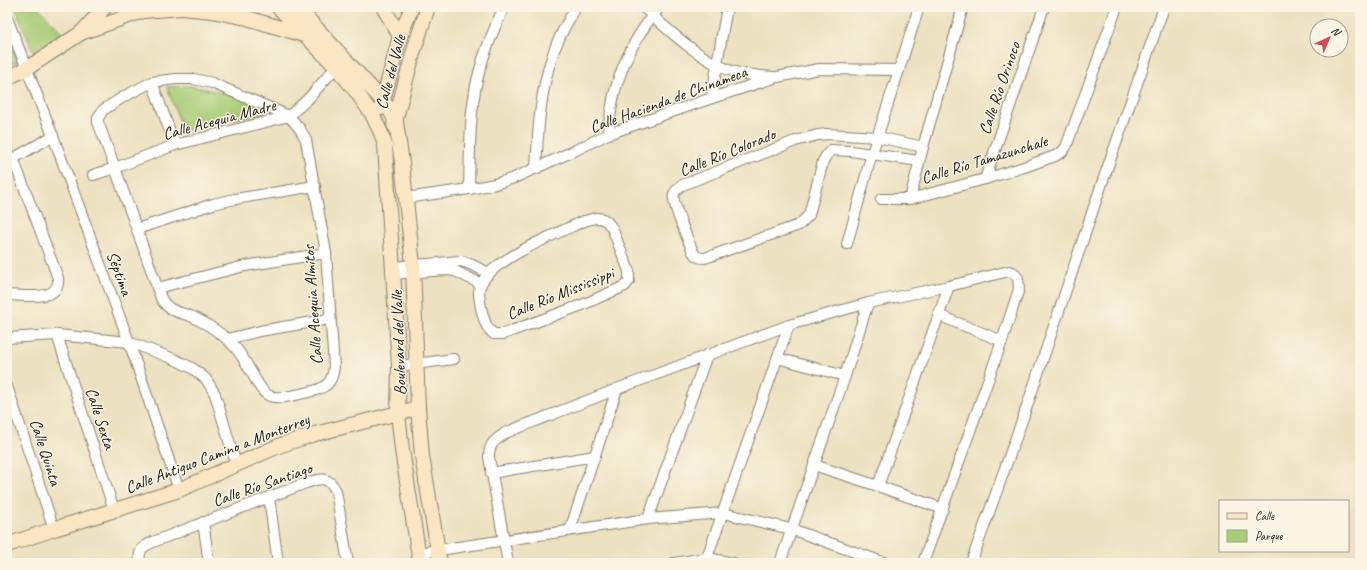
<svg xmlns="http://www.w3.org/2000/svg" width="1367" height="570" viewBox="0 0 1367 570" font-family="Caveat,sans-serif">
  <rect width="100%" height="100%" fill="#fcf5e5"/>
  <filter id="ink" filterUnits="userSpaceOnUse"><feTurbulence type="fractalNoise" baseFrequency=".025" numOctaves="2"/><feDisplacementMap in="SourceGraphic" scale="8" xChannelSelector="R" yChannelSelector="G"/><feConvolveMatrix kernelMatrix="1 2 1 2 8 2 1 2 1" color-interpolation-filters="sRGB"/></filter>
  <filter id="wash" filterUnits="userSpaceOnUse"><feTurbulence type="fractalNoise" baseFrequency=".012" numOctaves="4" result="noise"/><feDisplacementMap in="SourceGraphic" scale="16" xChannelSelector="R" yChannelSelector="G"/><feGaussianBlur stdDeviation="0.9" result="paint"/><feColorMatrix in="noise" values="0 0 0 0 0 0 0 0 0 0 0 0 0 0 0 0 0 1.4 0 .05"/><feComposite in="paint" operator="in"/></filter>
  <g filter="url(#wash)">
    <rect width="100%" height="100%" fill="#ece1c0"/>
    <g fill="#a8cd77" stroke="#62744a">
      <path d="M15,7H38L61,32L35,56Z"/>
      <path d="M7,35L18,61L7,66Z"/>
      <path d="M191,86C208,90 257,98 265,113L256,116L211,122L183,131L167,87Z"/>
    </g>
  </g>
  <g filter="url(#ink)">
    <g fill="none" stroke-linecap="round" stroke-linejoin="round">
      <defs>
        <g id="street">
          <path d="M643,7C668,30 705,65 739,73C750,75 761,76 773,77"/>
          <path d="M7,18L53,136L129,342L179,490"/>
          <path d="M176,79H194L212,83L289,116L300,129L306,140L326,253L334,367C332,384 326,388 309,392C300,394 279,400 270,396C260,392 256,379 250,370C243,357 234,343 222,335C213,328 203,322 193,317C180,312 168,312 161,298L115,168L98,122V118L103,110L125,96L152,82Z"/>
          <path d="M152,82L175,145"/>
          <path d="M712,98L717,64L727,7"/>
          <path d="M608,134C610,120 611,105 615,91C623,61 639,30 660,7"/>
          <path d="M919,161L851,151L831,150L826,156L823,161L809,215L799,225L705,258C699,258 696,257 693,252C689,241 671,203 674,194C675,191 678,189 680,186L795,141L818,135L827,134L878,137L923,147"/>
          <path d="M7,162L53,136"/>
          <path d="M536,169C538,131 540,92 552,57C557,39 567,23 576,7"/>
          <path d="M93,175L115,168L175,145L289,116L308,99L336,67"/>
          <path d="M985,179L1044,7"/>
          <path d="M469,189C470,159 469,127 474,97C478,66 491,35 504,7"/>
          <path d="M406,198L469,189L495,184L514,178L576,150L608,134L712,98L777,77L819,69L899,70"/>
          <path d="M881,199H910L985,179L1024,167L1055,156L1062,152L1066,147L1070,136L1117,7"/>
          <path d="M910,199L923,147L963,7"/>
          <path d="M596,218C605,218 607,221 612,228L629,271V281L625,286L582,305L503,334H494C485,328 484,318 481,308C480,300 477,291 481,284C493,259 558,233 584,221Z"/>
          <path d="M137,229L213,204L235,199L315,186"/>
          <path d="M847,244L872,153L899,70L919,7"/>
          <path d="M393,267L461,261L470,264L489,273"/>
          <path d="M393,274L446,270L455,271L481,284"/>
          <path d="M157,288L245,266L326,253"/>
          <path d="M7,295C22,295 61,303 58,278L13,158"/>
          <path d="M938,315L1002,341"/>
          <path d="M57,335L114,510"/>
          <path d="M7,338L57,335L129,342L174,359L192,368L206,379L215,394L236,464"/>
          <path d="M227,339L260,331L330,319"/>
          <path d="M777,358L845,376"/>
          <path d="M399,366L454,359"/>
          <path d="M7,386L54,529"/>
          <path d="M814,465L878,486L943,509"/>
          <path d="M491,473L595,456"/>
          <path d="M878,486L949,286"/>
          <path d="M269,497L278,563"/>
          <path d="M648,519L707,355"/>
          <path d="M203,522L209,563"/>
          <path d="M570,530L617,389"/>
          <path d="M418,553L648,519L723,513L791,529L885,563"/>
          <path d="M140,563C138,550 142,547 153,542L306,483C321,478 329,476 336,491L348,563"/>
          <path d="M508,563L489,457C489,443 495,441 505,433L617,389L789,325L868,303L949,286L1009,271L1013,272L1018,278L1019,289L1002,341L923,563"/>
          <path d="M674,563L707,558L733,563"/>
          <path d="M705,563L789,325"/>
          <path d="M780,563L845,376L868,303"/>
          <path d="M971,563L1024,415L1101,186L1164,7"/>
        </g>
        <g id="secondary">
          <path d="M278,7L336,67L355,90L372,114L381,133L385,145L399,366L398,413L402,450L420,563"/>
          <path d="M297,7L383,101L390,110L396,122L402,163L413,265L418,408L422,456L440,563"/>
          <path d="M383,7L400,36"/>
          <path d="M81,33L143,11L182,8L212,11L247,18L304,35"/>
          <path d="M7,78L26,69L81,33L105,7"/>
          <path d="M381,108L400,36L412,7"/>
          <path d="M394,125L414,50L428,7"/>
          <path d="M7,545L54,529L179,490L281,445L315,434L418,408"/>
        </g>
      </defs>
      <use href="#street" stroke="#847e6e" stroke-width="12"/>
      <use href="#secondary" stroke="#847e6e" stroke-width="16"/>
      <use href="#street" stroke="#fff" stroke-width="10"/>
      <use href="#secondary" stroke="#fbe6c4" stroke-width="14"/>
    </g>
  </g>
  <g text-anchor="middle" stroke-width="3" stroke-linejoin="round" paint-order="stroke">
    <g font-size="17" fill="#1c1c1c" stroke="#fcf5e5">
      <text transform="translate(390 72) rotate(-75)" y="6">Calle del Valle</text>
      <text transform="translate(999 88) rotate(-71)" y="6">Calle Río Orinoco</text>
      <text transform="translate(668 99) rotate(-20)" y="6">Calle Hacienda de Chinameca</text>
      <text transform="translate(219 119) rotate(-15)" y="6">Calle Acequia Madre</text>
      <text transform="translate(727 152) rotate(-22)" y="6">Calle Río Colorado</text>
      <text transform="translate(984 159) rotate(-17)" y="6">Calle Río Tamazunchale</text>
      <text transform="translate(120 273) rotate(70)" y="6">Séptima</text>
      <text transform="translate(560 293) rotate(-22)" y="6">Calle Río Mississippi</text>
      <text transform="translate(312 305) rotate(-94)" y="6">Calle Acequia Almitos</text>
      <text transform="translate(398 343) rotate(-92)" y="6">Boulevard del Valle</text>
      <text transform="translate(101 418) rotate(72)" y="6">Calle Sexta</text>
      <text transform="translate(46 452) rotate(72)" y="6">Calle Quinta</text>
      <text transform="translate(217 453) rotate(-21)" y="6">Calle Antiguo Camino a Monterrey</text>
      <text transform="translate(262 484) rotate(-19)" y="6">Calle Río Santiago</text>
    </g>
  </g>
  <rect width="1367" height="570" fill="none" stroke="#fcf5e5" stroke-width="24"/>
  <rect x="1219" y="500" width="130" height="52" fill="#fcf5e5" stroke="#a29e95"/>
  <rect x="1227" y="513" width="20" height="6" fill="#fbe6c4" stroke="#a29e95"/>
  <text x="1255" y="520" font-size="12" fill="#1c1c1c">Calle</text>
  <rect x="1227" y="530" width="20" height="12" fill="#a8cd77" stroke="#a29e95"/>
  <text x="1255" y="540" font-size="12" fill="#1c1c1c">Parque</text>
  <g transform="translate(1329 38) rotate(44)"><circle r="19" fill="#fcf5e5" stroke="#a29e95"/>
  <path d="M0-3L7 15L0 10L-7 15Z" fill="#d1495b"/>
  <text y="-6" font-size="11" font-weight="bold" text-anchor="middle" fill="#1c1c1c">N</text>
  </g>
</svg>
